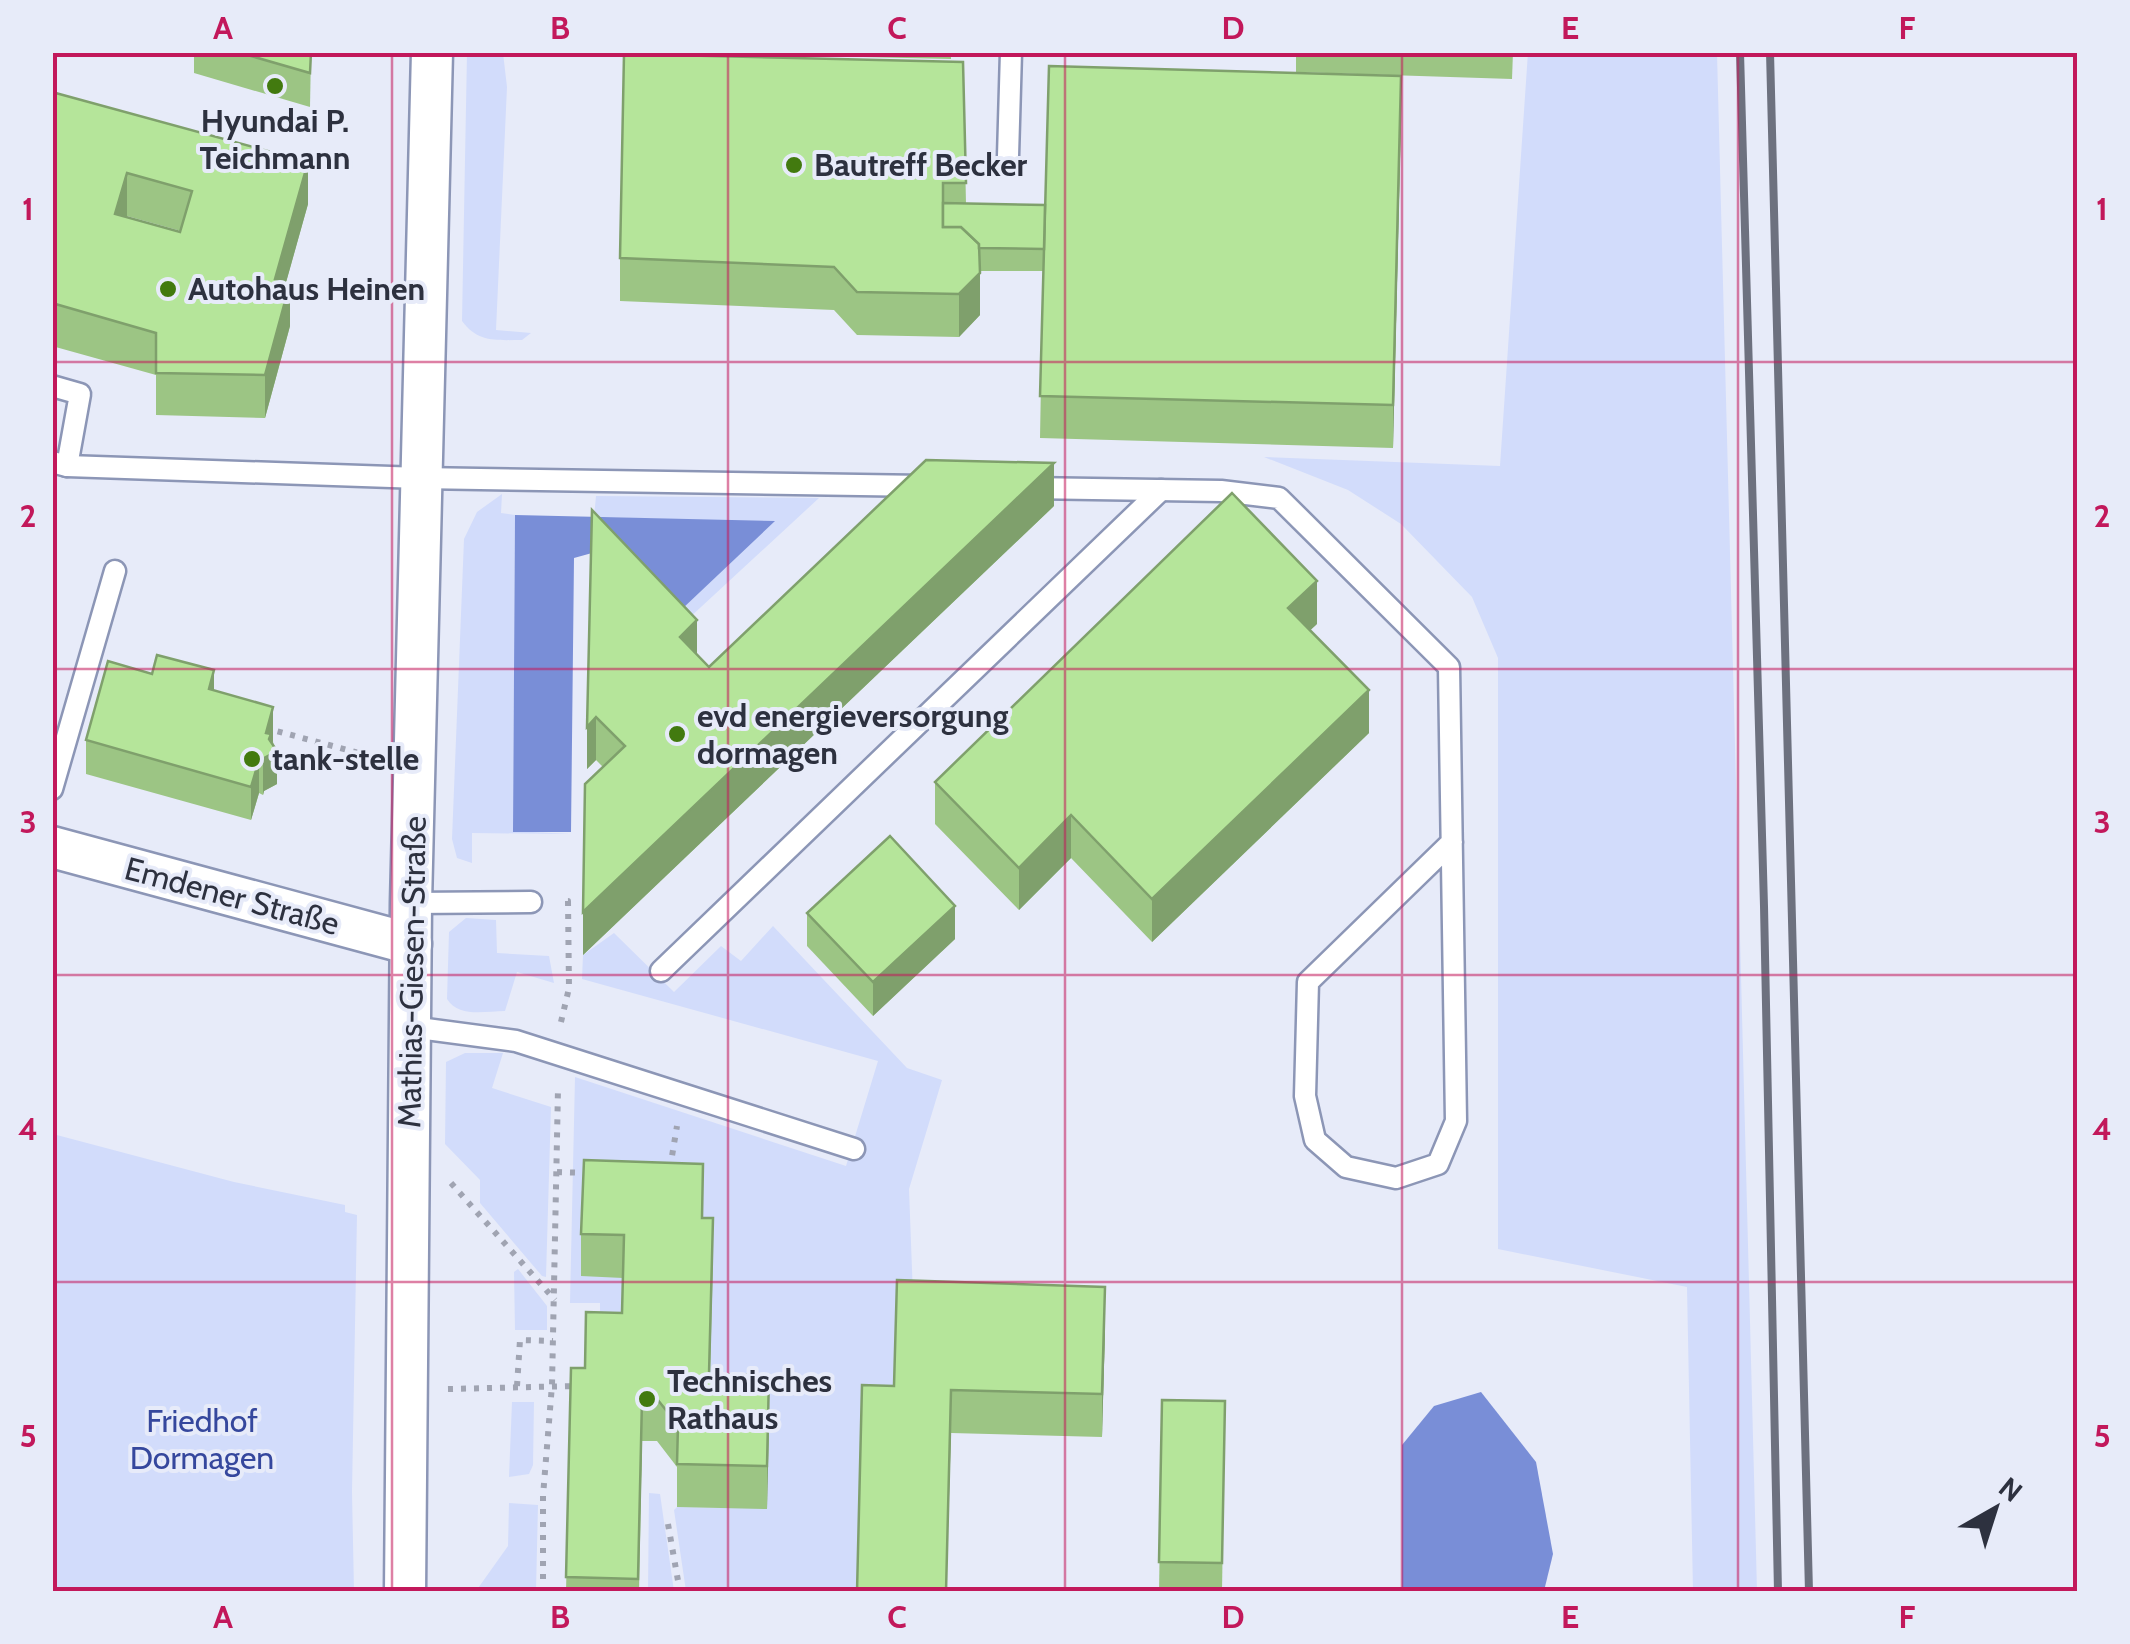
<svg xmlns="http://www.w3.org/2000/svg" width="2130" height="1644" viewBox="0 0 2130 1644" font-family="Cabin,sans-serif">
  <rect width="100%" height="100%" fill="#e7ebf9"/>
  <g fill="#d2dcfb">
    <path d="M1528,52L1717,53L1757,1591H1693L1687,1287L1498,1249V658L1472,597L1401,524L1348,490L1264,457L1500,466Z"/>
    <path d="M467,53H503L507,87L496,330L531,333L522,340C497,340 478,343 462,321Z"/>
    <path d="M502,494L501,513L515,515L513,831L571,834L472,833V863L457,858L452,839L464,539L477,512Z"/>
    <path d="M596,496L819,498L674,632L663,627L773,522L594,517Z"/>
    <path d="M466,918L496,920L497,953L549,956L554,983L517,972L505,1011C485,1011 459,1018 447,999L449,932Z"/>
    <path d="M773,926L907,1068L942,1080L909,1189L914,1323L858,1591H686L674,1510L677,1507L767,1508L769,1418L709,1417L624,1278L622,1356L600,1332V1303H570L575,1077L846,1166L878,1061L582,979L583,955L614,933L674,992L721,946L741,961Z"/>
    <path d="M465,1053H503L492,1088L551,1107L546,1277L542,1276L480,1203V1180L445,1144L446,1062Z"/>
    <path d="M53,1134L234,1182L345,1205V1212L357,1215L352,1492L354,1591H53Z"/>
    <path d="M518,1269L547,1306V1330H515L514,1272Z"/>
    <path d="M512,1402H534L533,1465L529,1474L509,1477Z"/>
    <path d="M649,1493L660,1494L674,1591H648Z"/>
    <path d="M509,1503L538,1505L536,1591H476L508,1546Z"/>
  </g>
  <g fill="#798ed7">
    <path d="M515,515L775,521L663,627L592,553L574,558L571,832H513Z"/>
    <path d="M1481,1392L1536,1462L1553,1554L1544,1591H1402V1445L1434,1406Z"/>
  </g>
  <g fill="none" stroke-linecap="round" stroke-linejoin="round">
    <defs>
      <g id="lane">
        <path d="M1008,156L1011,52"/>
        <path d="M52,386L80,394L67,466"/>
        <path d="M52,462L67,466L420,478L925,486"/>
        <path d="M1029,488L1221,491L1279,498L1449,667L1456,1121L1438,1164L1396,1178L1346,1167L1315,1140L1305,1096L1308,982L1452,842"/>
        <path d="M52,789L115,571"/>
        <path d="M411,903L531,902"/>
        <path d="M661,971L1161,490"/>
        <path d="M411,1027L516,1041L854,1149"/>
      </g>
      <g id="street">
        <path d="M52,847L411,944"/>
        <path d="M405,1592L411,903L432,52"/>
      </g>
    </defs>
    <use href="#lane" stroke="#8c96b6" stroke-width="25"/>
    <use href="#street" stroke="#8c96b6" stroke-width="45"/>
    <g stroke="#a0a4b2" stroke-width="6" stroke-dasharray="5 8" stroke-linecap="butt">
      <path d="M265,728L374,757"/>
      <path d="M561,1022L569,988L568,901H563"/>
      <path d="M670,1168L677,1126"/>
      <path d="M557,1172L591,1173"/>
      <path d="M451,1183L555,1300"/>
      <path d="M517,1386L520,1340L553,1341"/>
      <path d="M448,1389L576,1386"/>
      <path d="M668,1524L680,1592"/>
      <path d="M543,1592V1496L552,1385L558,1089"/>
    </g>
    <use href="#lane" stroke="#fff" stroke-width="20"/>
    <use href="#street" stroke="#fff" stroke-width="40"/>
    <g stroke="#6d717f" stroke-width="8">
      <path d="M1740,52L1764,906L1778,1592"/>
      <path d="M1770,52L1809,1592"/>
    </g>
  </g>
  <g fill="#9cc584" fill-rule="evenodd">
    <path d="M194,52H311L310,107L194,73Z"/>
    <path d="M775,52H951V59L775,55Z"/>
    <path d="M1296,52H1513L1512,79L1296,72Z"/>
    <path d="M963,62L966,204L1045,205L1401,118L1393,448L1040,438L1043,271H979L980,315L959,337L857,335L834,310L620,301V258Z"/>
    <path d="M52,92L308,204L286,282L290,326L265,418L156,415V375L52,346ZM127,216L181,231L180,232L126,217Z"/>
    <path d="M1054,506L583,955L603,767L596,760L587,769L592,510L697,655L709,667Z"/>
    <path d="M1317,624L1310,630L1369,733L1152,942L1071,858L1019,910L935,824V782Z"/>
    <path d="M214,690L273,741L277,784L264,791L263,795L259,793L251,820L86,774V740Z"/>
    <path d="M807,913L955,939L873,1016L807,946Z"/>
    <path d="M703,1218L713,1261L710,1374L769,1418L767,1509L677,1507V1467L657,1441H642L639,1592H566L571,1368H585L622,1313L623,1278L581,1276V1234Z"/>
    <path d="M1105,1329L1102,1437L951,1433L894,1386Z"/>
    <path d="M1162,1400L1225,1401L1222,1592H1159Z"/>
  </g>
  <g fill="#7fa06c">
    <path d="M1401,76V118L1393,448V405Z"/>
    <path d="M308,162V204L275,322V279Z"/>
    <path d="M127,173V216L115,257V214Z"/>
    <path d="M980,273V315L959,337V294Z"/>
    <path d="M290,283V326L265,418V375Z"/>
    <path d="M1054,463V506L583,955V912Z"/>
    <path d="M1317,581V624L1288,651V608Z"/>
    <path d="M697,620V662L680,637Z"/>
    <path d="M214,670V704L209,689Z"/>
    <path d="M1369,690V733L1152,942V899Z"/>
    <path d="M273,707V741L271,749L277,751V784L264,791L263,795V762L266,733Z"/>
    <path d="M596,717V760L587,769V727Z"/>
    <path d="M259,760V793L251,820V787Z"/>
    <path d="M1071,815V858L1019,910V868Z"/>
    <path d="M955,906V939L873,1016V982Z"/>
    <path d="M1105,1287V1329L1102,1437V1394Z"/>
    <path d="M769,1375V1418L767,1509V1466Z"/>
    <path d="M951,1390V1433L946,1592Z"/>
    <path d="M642,1399V1441L638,1592Z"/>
  </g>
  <g fill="#b5e59a" stroke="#7fa06c" stroke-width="2.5" fill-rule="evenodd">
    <path d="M237,52H311L310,73Z"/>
    <path d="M624,54L963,62L966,183H943V227H961L979,244L980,273L959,294L857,292L834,267L620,258Z"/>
    <path d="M1049,66L1401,76L1393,405L1040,396Z"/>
    <path d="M52,92L308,162L275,279L290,283L265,375L156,373V333L52,303ZM127,173L192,191L180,232L115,214Z"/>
    <path d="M943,203L1045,205L1044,249L979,248V244L961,227H943Z"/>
    <path d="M926,460L1054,463L583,912L585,784L625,746L596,717L587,727L592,510L697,620L680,637L709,667Z"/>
    <path d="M1232,493L1317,581L1288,608L1369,690L1152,899L1071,815L1019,868L935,782Z"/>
    <path d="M157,655L214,670L209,689L273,707L266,733L271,734L269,739L277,751L264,758L263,762L259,760L251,787L86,740L108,661L152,674Z"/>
    <path d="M890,836L955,906L873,982L807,913Z"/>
    <path d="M584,1160L703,1164L702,1218H713L709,1374L769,1375L767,1466L677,1464L678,1425L657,1399H642L638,1579L566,1577L571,1368H585L586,1312L622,1313L624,1235L581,1234Z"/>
    <path d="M897,1280L1105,1287L1102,1394L951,1390L946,1592H857L862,1385L894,1386Z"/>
    <path d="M1162,1400L1225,1401L1222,1563L1159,1562Z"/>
  </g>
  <path fill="none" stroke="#c2185b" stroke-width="2.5" stroke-opacity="0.55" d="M392,52V1592M728,52V1592M1065,52V1592M1402,52V1592M1738,52V1592M52,362H2078M52,669H2078M52,975H2078M52,1282H2078"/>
  <g fill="#427a0f" stroke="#e7ebf9" stroke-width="4">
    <circle cx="275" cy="86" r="10"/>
    <circle cx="794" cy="165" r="10"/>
    <circle cx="168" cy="289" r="10"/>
    <circle cx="677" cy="734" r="10"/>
    <circle cx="252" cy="759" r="10"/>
    <circle cx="647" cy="1399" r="10"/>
  </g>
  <g text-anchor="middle" stroke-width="8" stroke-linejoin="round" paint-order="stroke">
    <g font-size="32" font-weight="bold" fill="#2d313f" stroke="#e7ebf9" text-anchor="start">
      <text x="275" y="132" text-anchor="middle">Hyundai P.<tspan x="275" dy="37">Teichmann</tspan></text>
      <text x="814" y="176">Bautreff Becker</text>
      <text x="188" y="300">Autohaus Heinen</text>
      <text x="697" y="727">evd energieversorgung<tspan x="697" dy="37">dormagen</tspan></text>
      <text x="272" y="770">tank-stelle</text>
      <text x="667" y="1392">Technisches<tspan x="667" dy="37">Rathaus</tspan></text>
    </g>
    <g font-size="32" fill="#2d313f" stroke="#e7ebf9">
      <text transform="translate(232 896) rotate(15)" y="11">Emdener Straße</text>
      <text transform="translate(412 972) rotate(-89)" y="11">Mathias-Giesen-Straße</text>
    </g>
    <g font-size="32" fill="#35479d" stroke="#e7ebf9">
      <text x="202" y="1432">Friedhof<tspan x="202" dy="37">Dormagen</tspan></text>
    </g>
  </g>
  <rect width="2130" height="1644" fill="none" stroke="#e7ebf9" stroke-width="110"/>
  <g transform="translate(1995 1509) rotate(39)" stroke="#e7ebf9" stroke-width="8" paint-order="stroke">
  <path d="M0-8L18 38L0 25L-18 38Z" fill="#2d313f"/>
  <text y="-15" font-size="28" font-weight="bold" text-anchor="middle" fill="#2d313f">N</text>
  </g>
  <rect x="55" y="55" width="2020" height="1534" fill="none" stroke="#c2185b" stroke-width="4"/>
  <g font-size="32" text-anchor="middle" font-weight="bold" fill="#c2185b">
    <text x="223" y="39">A</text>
    <text x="560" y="39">B</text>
    <text x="897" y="39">C</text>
    <text x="1233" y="39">D</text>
    <text x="1570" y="39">E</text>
    <text x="1907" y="39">F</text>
    <text x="28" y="220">1</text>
    <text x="2102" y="220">1</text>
    <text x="28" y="527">2</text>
    <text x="2102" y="527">2</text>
    <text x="28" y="833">3</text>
    <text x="2102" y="833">3</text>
    <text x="28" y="1140">4</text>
    <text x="2102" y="1140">4</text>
    <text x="28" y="1447">5</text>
    <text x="2102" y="1447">5</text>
    <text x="223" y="1628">A</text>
    <text x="560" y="1628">B</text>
    <text x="897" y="1628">C</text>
    <text x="1233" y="1628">D</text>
    <text x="1570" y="1628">E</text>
    <text x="1907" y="1628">F</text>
  </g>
</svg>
